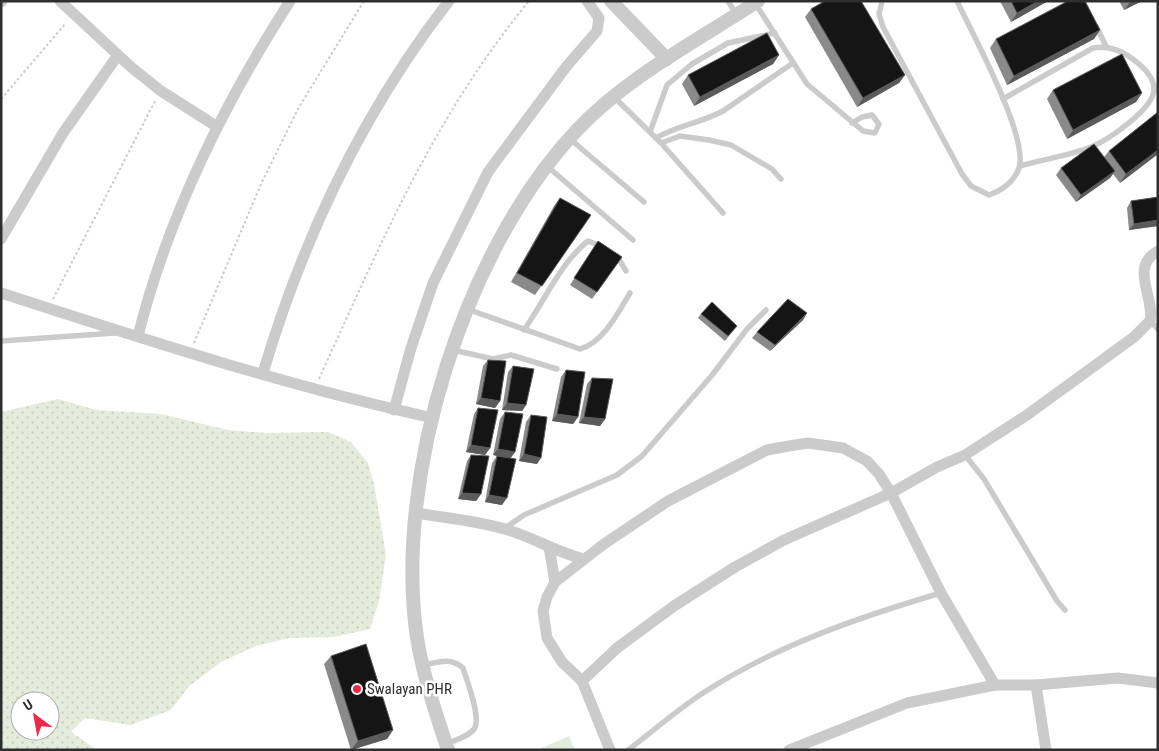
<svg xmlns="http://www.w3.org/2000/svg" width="1159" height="751" viewBox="0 0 1159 751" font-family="'Roboto Condensed',sans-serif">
  <defs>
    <pattern id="green-dots" width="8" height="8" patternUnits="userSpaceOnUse" patternTransform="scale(1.25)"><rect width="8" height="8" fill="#e6ecdb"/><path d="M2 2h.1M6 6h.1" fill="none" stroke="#c6cbbc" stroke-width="1.8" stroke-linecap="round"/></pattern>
  </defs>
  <rect width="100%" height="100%" fill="#fff"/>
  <path fill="url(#green-dots)" fill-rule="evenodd" d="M58,399L96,410L161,414L228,430L265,433L328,432L351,442L368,463L374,484L386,555L379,601L370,629L334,637L289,638L256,646L221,662L189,686L171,710L130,725L85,718L71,732L97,750H1V412ZM20,701H50V731H20Z"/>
  <path fill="#e6ecdb" d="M569,736L575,750H537Z"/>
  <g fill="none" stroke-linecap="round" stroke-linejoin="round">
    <g stroke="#cbcbcb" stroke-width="2" stroke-dasharray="2.5 2.5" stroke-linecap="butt">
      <path d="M1,99L66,23"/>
      <path d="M53,299L155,101"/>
      <path d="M194,343L261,184L299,107L364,1"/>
      <path d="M319,379C380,245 434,116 529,1"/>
    </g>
    <g stroke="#cbcbcb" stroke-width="5.5">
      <path d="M728,1L736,14"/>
      <path d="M882,1L879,14L883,27L962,174L971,186L989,195C1003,190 1014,182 1019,168C1029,137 972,33 957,1"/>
      <path d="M755,3L807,84L863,131L875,133L879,124L872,115L862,117L852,123"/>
      <path d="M1096,26L1106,46"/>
      <path d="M614,97L661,143L723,213"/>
      <path d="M1003,99L1093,48C1111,45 1125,52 1139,64C1146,70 1154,78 1154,89C1154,109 1108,140 1091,147C1069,156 1043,159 1020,166"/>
      <path d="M650,132L667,85L692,64L728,43L775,33"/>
      <path d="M656,138C678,125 701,123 723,111L793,63"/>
      <path d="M570,139L644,202"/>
      <path d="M661,143L680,136L709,140L731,145L772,169L781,179"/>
      <path d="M548,167L633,240"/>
      <path d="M617,256L626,271"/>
      <path d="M467,309L580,349C603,343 618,313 630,293"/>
      <path d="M1150,321L1158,329"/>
      <path d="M524,330C544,302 561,262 588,241L603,247"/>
      <path d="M1,341L115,333"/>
      <path d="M453,350L493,359L511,355L557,369"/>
      <path d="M965,455L984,479L1057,601L1065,610"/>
      <path d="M505,528L524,515L617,475L642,456L713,374L747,329L766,310"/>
      <path d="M424,665C439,662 451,657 463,668C467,681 482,719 474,729C468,737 455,740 446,744"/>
      <path d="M628,750C653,731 677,710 703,693C775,646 859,617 941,593"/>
    </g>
    <g stroke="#cbcbcb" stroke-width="11">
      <path d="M60,1L131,67L161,91L216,126"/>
      <path d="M1,2L2,1"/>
      <path d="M1,239L63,133L118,55"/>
      <path d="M1,293C143,339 287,386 433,418"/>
      <path d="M138,336C168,216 223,105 290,1"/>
      <path d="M263,373C303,238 362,113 449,1"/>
      <path d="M394,410L411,348L433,283L488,172L566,67L597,31L599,18L587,1"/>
      <path d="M416,513C447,518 479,521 508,530C534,538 557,552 583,559"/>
      <path d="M549,547L555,582"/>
      <path d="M582,681L617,648L674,606L735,567L784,540L891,493L937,467L965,455L1027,415L1134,337L1150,321C1155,297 1129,267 1158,251"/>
      <path d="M1036,685L1046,750"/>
      <path d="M610,750L582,681L562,662L547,638L543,611L547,597L555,582L604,544L668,501L767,450L789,446L808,443L843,448L867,461L879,474L891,493L941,593L995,685"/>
      <path d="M789,750L907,703L995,685H1036L1118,678L1158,683"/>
    </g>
    <g stroke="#cbcbcb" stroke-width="14">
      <path d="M611,1L667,59"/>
      <path d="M448,750C436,714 423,675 417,638C393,477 465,248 577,130C628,76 697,41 758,1"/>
    </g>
  </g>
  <g fill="#8a8a8a">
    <path d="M1000,1H1048L1011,22Z"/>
    <path d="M1119,1H1142L1124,10Z"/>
    <path d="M811,9L905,75L899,83L857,107L805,17Z"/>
    <path d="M1100,30L1094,39L1007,85L990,48L996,39Z"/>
    <path d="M779,55L773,64L694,106L682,84L688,75Z"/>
    <path d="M1053,90L1142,93L1136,102L1067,139L1047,99Z"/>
    <path d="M1109,151L1158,154L1120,183L1113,174L1110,178L1076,202L1056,175L1061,168L1104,157Z"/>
    <path d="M1158,197V226L1129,230L1127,208L1131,201Z"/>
    <path d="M560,198L591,215L535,295L511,282L554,206Z"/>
    <path d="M594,248L622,257L592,299L570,285Z"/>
    <path d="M807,313L803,320L770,351L752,338L757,332Z"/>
    <path d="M701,314L737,326L725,341L698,318Z"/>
    <path d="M488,360L500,401L495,408L476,404L483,366Z"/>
    <path d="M513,366L526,405L522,411L502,410L508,372Z"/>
    <path d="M566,370L578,417L573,424L552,421L561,377Z"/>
    <path d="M592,378L605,419L600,426L579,423L587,384Z"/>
    <path d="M478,408L490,448L485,455L466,452L474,414Z"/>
    <path d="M505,412L515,452L510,458L502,505L485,502L492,463L497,456L502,457L493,455L500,419Z"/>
    <path d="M531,415L537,464L519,461L526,422Z"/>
    <path d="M471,455L481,494L476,501L458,499L467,461Z"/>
    <path d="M331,656L393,730L387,739L351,750L324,664Z"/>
  </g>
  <g fill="#5b5b5b">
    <path d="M1038,1H1048L1011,22L1017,13Z"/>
    <path d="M1131,1H1142L1124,10L1130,2Z"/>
    <path d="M1100,30L1094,39L1007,85L1014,76Z"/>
    <path d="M779,55L773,64L694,106L700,97Z"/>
    <path d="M905,75L899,83L857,107L863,98Z"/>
    <path d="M1142,93L1136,102L1067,139L1073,130Z"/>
    <path d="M1158,150V154L1120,183L1126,174Z"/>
    <path d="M1115,171L1110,178L1076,202L1081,195Z"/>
    <path d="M1158,220V226L1129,230L1134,224Z"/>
    <path d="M807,313L803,320L770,351L775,345Z"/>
    <path d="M481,398L500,401L495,408L476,404Z"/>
    <path d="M507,403L526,405L522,411L502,410Z"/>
    <path d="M557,414L578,417L573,424L552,421Z"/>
    <path d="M584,417L605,419L600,426L579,423Z"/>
    <path d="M471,445L490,448L485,455L466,452Z"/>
    <path d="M498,449L515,452L510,459L493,455Z"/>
    <path d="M524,454L541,458L537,464L519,461Z"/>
    <path d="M462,493L481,494L476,501L458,499Z"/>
    <path d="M489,495L507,498L502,505L485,502Z"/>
    <path d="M393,730L387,739L351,750L358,741Z"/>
  </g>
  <g fill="#151515" stroke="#5b5b5b">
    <path d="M825,1H861L905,75L863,98L811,9Z"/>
    <path d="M1011,1H1038L1017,13Z"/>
    <path d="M1068,1H1085L1100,30L1014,76L996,39Z"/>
    <path d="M767,33L779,55L700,97L688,75Z"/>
    <path d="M1122,54L1142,93L1073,130L1053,90Z"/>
    <path d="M1158,112V150L1126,174L1109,151Z"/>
    <path d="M1094,144L1115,171L1081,195L1061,168Z"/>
    <path d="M1158,197V220L1134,224L1131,201Z"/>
    <path d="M560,198L591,215L542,286L517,273Z"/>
    <path d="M598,241L622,257L597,292L574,278Z"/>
    <path d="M788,299L807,313L775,345L757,332Z"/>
    <path d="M712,302L737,326L728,336L701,314Z"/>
    <path d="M488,360L506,361L500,401L481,398Z"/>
    <path d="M513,366L534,369L526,405L507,403Z"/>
    <path d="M566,370L585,372L578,417L557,414Z"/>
    <path d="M592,378L613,379L605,419L584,417Z"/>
    <path d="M478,408L498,410L490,448L471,445Z"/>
    <path d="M505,412L523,414L515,452L498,449Z"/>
    <path d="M531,415L547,417L541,458L524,454Z"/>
    <path d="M471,455L489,456L481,494L462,493Z"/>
    <path d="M497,456L516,459L507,498L489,495Z"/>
    <path d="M366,644L393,730L358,741L331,656Z"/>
  </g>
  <circle fill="#ed2848" stroke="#fff" stroke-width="2" cx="357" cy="689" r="5"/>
  <g text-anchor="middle" stroke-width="5" stroke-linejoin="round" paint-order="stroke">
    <g font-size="15" fill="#2e2e2e" stroke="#fff" text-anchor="start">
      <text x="367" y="694">Swalayan PHR</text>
    </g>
  </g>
  <rect width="1159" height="751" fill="none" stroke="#2e2e2e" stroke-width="5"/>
  <g transform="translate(35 716) rotate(328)"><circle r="24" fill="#ffffff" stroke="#ababab"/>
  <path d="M0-4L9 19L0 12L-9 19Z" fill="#ed2848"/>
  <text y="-8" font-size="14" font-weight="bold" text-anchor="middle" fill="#2e2e2e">U</text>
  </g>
</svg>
